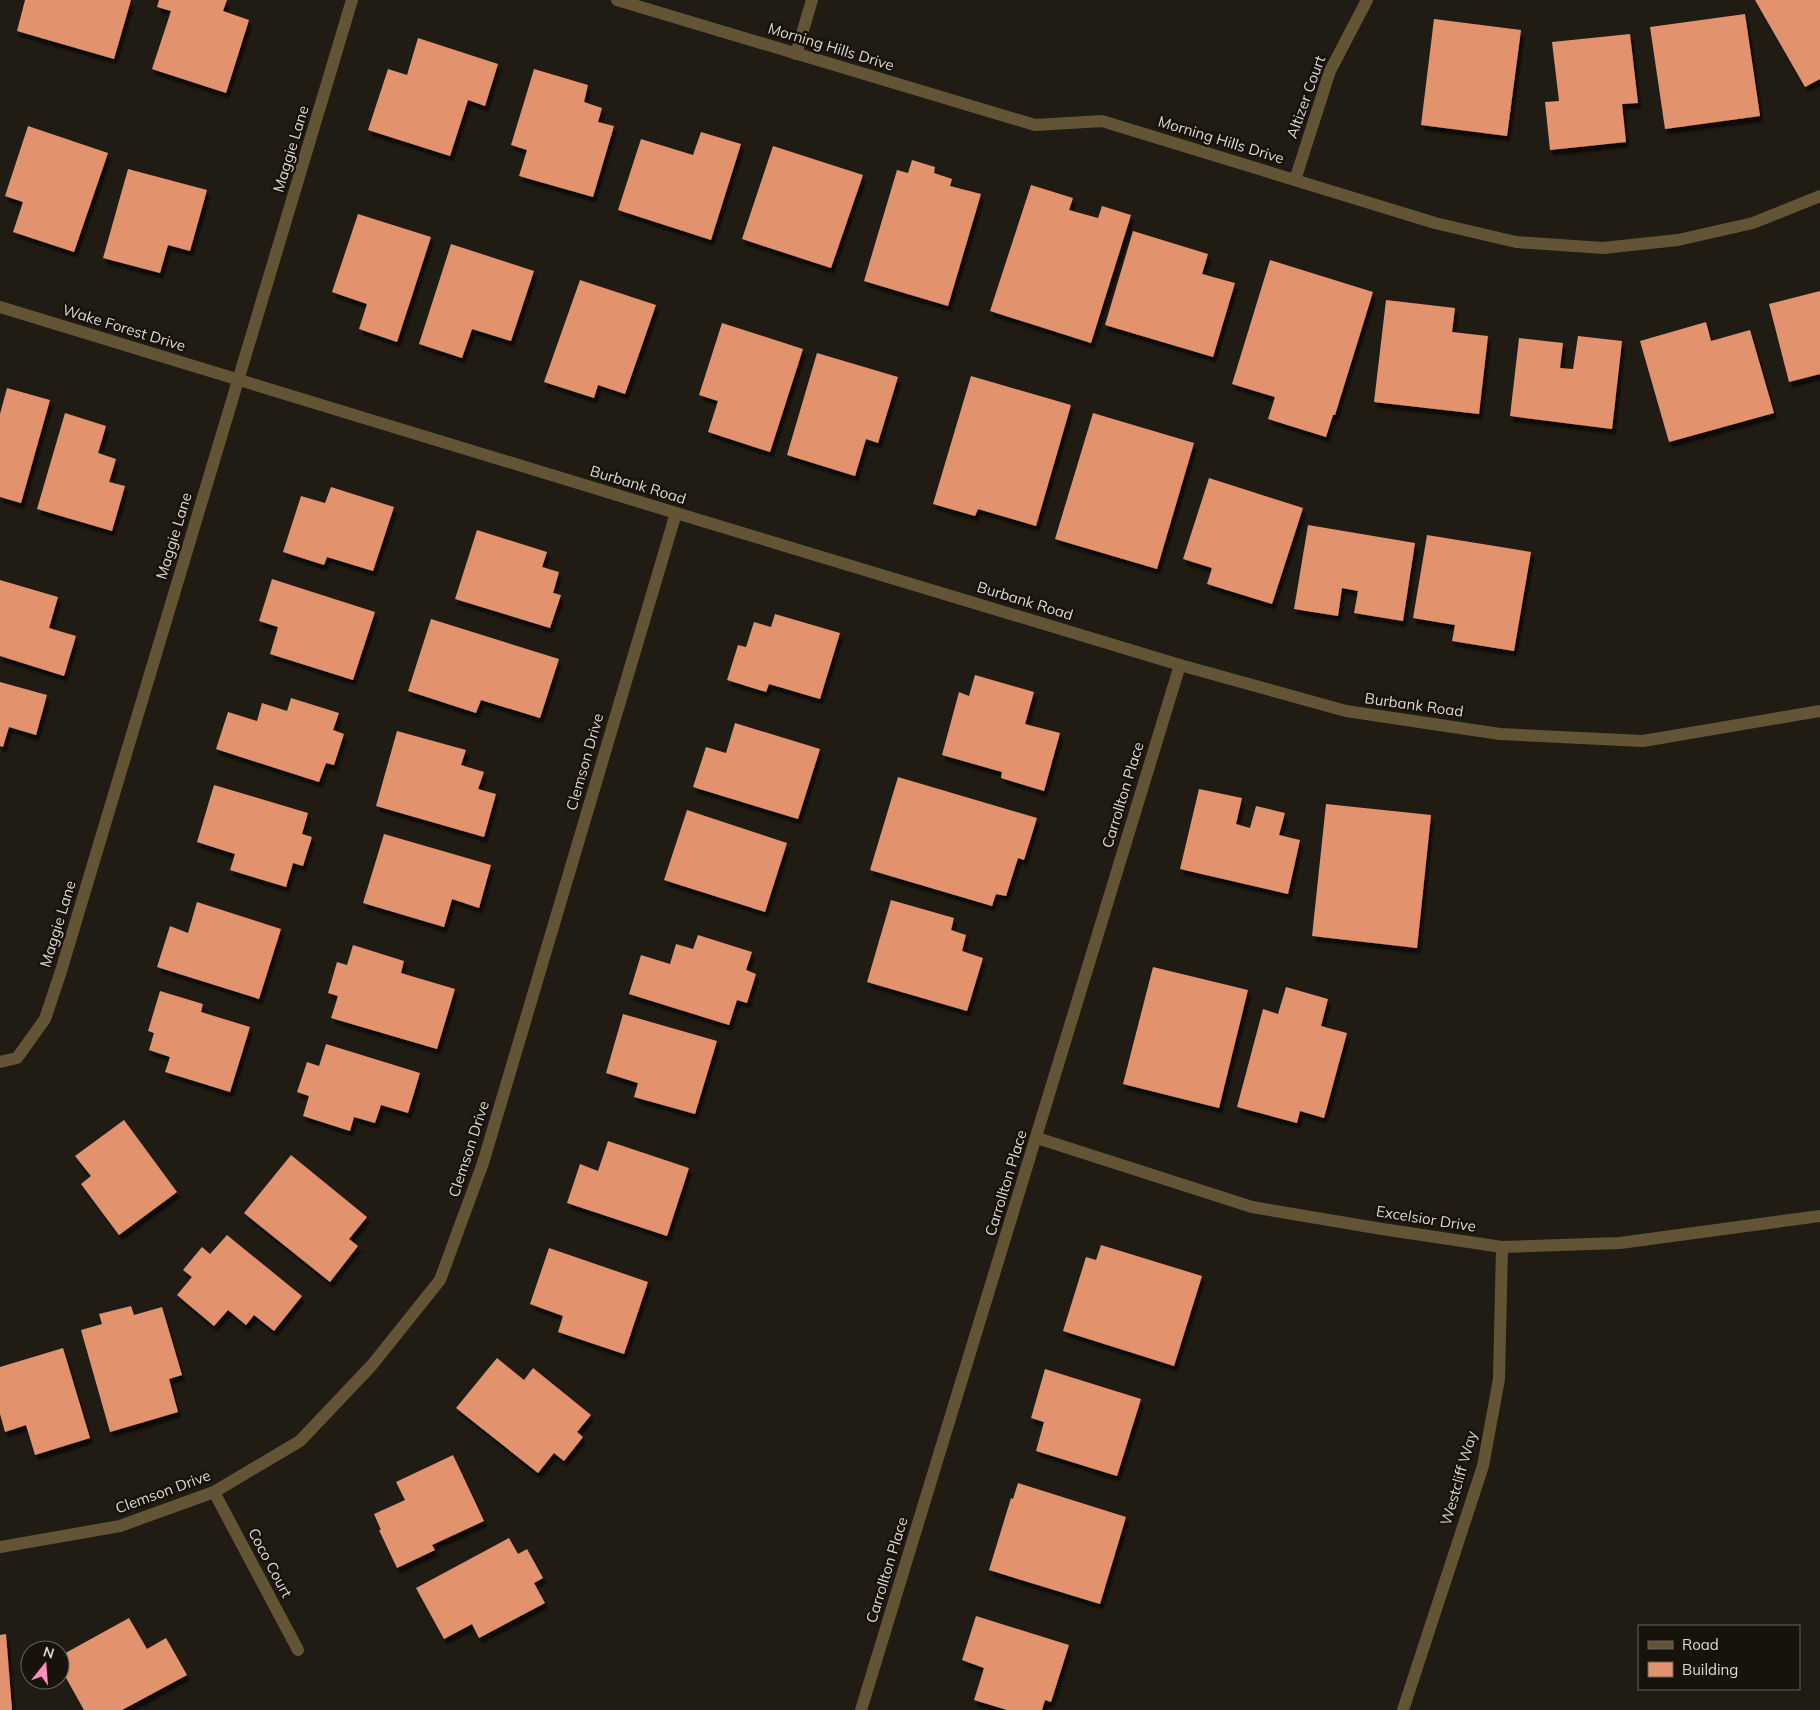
<svg xmlns="http://www.w3.org/2000/svg" width="1820" height="1710" viewBox="0 0 1820 1710" font-family="Mulish,sans-serif">
  <defs>
    <filter id="shadow"><feDropShadow dx="3" dy="5.5" stdDeviation="1" flood-color="#0009"/></filter>
  </defs>
  <rect width="100%" height="100%" fill="#201b13"/>
  <g fill="#e3926e" filter="url(#shadow)">
    <path d="M25,0H131L114,59L17,31Z"/>
    <path d="M159,0H227L223,11L249,20L226,93L152,69L171,11L157,7Z"/>
    <path d="M1755,0H1820V79L1805,87Z"/>
    <path d="M1745,14L1760,116L1665,129L1650,27Z"/>
    <path d="M1434,19L1521,30L1507,136L1421,125Z"/>
    <path d="M1630,34L1638,103L1622,104L1626,142L1550,150L1545,102L1559,101L1552,42Z"/>
    <path d="M418,38L498,64L485,106L468,100L450,156L368,130L388,69L407,75Z"/>
    <path d="M534,69L588,85L584,102L602,108L598,122L614,126L593,197L519,176L527,150L511,145Z"/>
    <path d="M28,126L108,153L74,252L13,232L23,202L5,196Z"/>
    <path d="M701,132L741,144L711,240L618,210L641,139L693,155Z"/>
    <path d="M773,146L863,175L831,268L742,239Z"/>
    <path d="M912,160L935,167L934,173L952,179L950,186L981,194L948,306L864,281L897,170L908,173Z"/>
    <path d="M128,169L207,190L190,251L168,245L160,273L103,258Z"/>
    <path d="M1031,185L1073,198L1069,210L1098,218L1102,206L1131,215L1091,343L990,311Z"/>
    <path d="M358,214L431,237L397,342L359,329L367,304L332,292Z"/>
    <path d="M1133,231L1208,254L1202,274L1235,283L1213,357L1105,325Z"/>
    <path d="M451,244L534,271L511,341L472,329L462,358L419,344Z"/>
    <path d="M1270,260L1373,292L1335,415H1333L1326,437L1268,419L1275,397L1232,384Z"/>
    <path d="M580,280L656,305L625,394L598,385L594,398L544,382Z"/>
    <path d="M1820,291V374L1789,382L1769,304Z"/>
    <path d="M1386,300L1455,308L1452,332L1488,336L1479,414L1374,402Z"/>
    <path d="M1706,322L1711,341L1750,330L1774,413L1669,442L1640,341Z"/>
    <path d="M722,323L803,349L770,452L708,432L718,401L699,395Z"/>
    <path d="M1578,336L1622,341L1612,429L1510,416L1519,338L1563,343L1560,368L1573,369Z"/>
    <path d="M817,353L898,377L878,443L866,439L855,476L787,455Z"/>
    <path d="M971,376L1071,405L1036,526L978,509L975,516L933,504Z"/>
    <path d="M7,388L50,400L21,503L0,497V414Z"/>
    <path d="M65,413L106,426L98,453L116,459L109,482L125,486L112,531L37,509Z"/>
    <path d="M1093,413L1194,443L1157,569L1055,539Z"/>
    <path d="M1209,478L1303,508L1272,604L1207,584L1212,568L1183,559Z"/>
    <path d="M331,487L394,507L373,571L327,557L324,565L283,552L301,496L325,503Z"/>
    <path d="M1308,525L1415,543L1403,621L1354,613L1358,591L1342,588L1338,616L1294,609Z"/>
    <path d="M477,530L547,552L542,567L559,572L553,593L561,595L550,628L455,599Z"/>
    <path d="M1427,535L1531,552L1514,651L1452,641L1455,625L1413,618Z"/>
    <path d="M272,579L375,612L353,680L270,654L278,627L259,621Z"/>
    <path d="M0,580L58,597L49,628L76,636L64,676L0,656Z"/>
    <path d="M775,614L840,633L820,699L769,684L766,692L727,680L738,645L746,647L754,622L771,627Z"/>
    <path d="M431,619L559,659L540,718L481,700L476,713L408,691Z"/>
    <path d="M975,675L1034,692L1025,724L1060,733L1044,791L1001,778L1002,772L942,755L959,692L969,696Z"/>
    <path d="M0,682L47,695L36,735L9,727L3,747L0,746Z"/>
    <path d="M291,698L339,713L333,730L344,734L334,765L326,763L319,782L216,749L228,712L257,721L262,703L287,711Z"/>
    <path d="M735,723L820,749L798,819L693,787L706,747L726,753Z"/>
    <path d="M397,731L466,750L461,765L484,772L478,789L496,794L484,837L376,806Z"/>
    <path d="M898,777L1037,818L1024,860L1018,858L1006,896L996,894L992,906L870,870Z"/>
    <path d="M214,785L308,813L302,834L312,837L303,866L293,863L286,887L230,870L235,854L197,842Z"/>
    <path d="M1199,789L1242,798L1236,824L1250,828L1256,806L1285,813L1279,835L1300,840L1288,894L1180,869Z"/>
    <path d="M1326,804L1431,815L1417,948L1312,936Z"/>
    <path d="M687,810L787,843L765,912L664,880Z"/>
    <path d="M384,834L491,865L479,908L452,899L444,927L363,903Z"/>
    <path d="M891,900L954,918L951,930L966,935L962,951L983,958L967,1011L867,982Z"/>
    <path d="M197,902L281,929L259,999L157,967L170,926L188,933Z"/>
    <path d="M698,935L752,952L746,970L756,974L747,1003L737,1000L729,1025L629,994L641,955L670,964L676,944L693,949Z"/>
    <path d="M353,945L404,961L401,973L455,989L437,1049L331,1018L338,996L328,993L337,962L347,965Z"/>
    <path d="M1153,967L1248,990L1219,1108L1123,1084Z"/>
    <path d="M1286,987L1328,999L1321,1026L1347,1033L1324,1118L1300,1111L1297,1123L1237,1107L1263,1009L1278,1014Z"/>
    <path d="M160,991L203,1004L201,1012L250,1027L230,1092L165,1072L170,1057L149,1050L154,1033L148,1031Z"/>
    <path d="M623,1014L717,1041L695,1114L634,1097L638,1083L606,1073Z"/>
    <path d="M326,1044L420,1073L408,1113L381,1105L375,1123L354,1117L350,1131L303,1116L309,1096L297,1092L307,1062L319,1066Z"/>
    <path d="M124,1120L177,1192L119,1235L81,1184L91,1176L75,1156Z"/>
    <path d="M608,1141L689,1168L667,1236L567,1203L580,1164L598,1171Z"/>
    <path d="M291,1155L367,1217L349,1239L358,1246L330,1282L244,1213Z"/>
    <path d="M227,1235L302,1296L274,1331L254,1315L246,1325L228,1310L214,1326L177,1295L192,1277L183,1270L202,1247L210,1254Z"/>
    <path d="M1101,1245L1202,1276L1174,1366L1063,1331L1086,1257L1096,1260Z"/>
    <path d="M549,1248L648,1282L624,1354L558,1332L563,1316L530,1304Z"/>
    <path d="M131,1306L134,1315L162,1307L182,1375L169,1379L178,1412L110,1432L81,1330L102,1324L99,1314Z"/>
    <path d="M63,1348L90,1438L35,1455L26,1425L5,1432L0,1414V1367Z"/>
    <path d="M497,1358L524,1380L533,1368L591,1415L577,1432L583,1437L564,1461L554,1453L538,1473L456,1408Z"/>
    <path d="M1045,1369L1141,1399L1117,1476L1036,1451L1044,1422L1031,1418Z"/>
    <path d="M453,1455L484,1521L432,1545L435,1550L397,1568L379,1530H381L374,1514L405,1500L396,1482Z"/>
    <path d="M1018,1483L1126,1517L1100,1604L989,1570L1011,1498L1013,1499Z"/>
    <path d="M509,1538L518,1554L527,1549L543,1578L534,1583L545,1603L479,1638L472,1624L444,1639L416,1588Z"/>
    <path d="M976,1616L1069,1645L1051,1702L1045,1700L1042,1710H1007L974,1700L984,1668L962,1660Z"/>
    <path d="M129,1618L147,1649L166,1638L187,1675L122,1710H84L60,1667V1656Z"/>
    <path d="M6,1634L12,1710H0V1635Z"/>
  </g>
  <g fill="none" stroke-linecap="round" stroke-linejoin="round">
    <g stroke="#645436" stroke-width="12">
      <path d="M617,0L1035,125L1102,121L1435,223L1516,242L1603,248L1678,240L1753,223L1820,196"/>
      <path d="M796,54L812,0"/>
      <path d="M1295,180L1330,71L1367,0"/>
      <path d="M0,307L676,513L1180,665L1346,711L1500,734L1643,741L1820,711"/>
      <path d="M0,1062L17,1058L45,1019L61,971L352,0"/>
      <path d="M1037,1138L1252,1207L1382,1229L1502,1247L1620,1243L1820,1216"/>
      <path d="M214,1492L298,1650"/>
      <path d="M0,1547L120,1526L214,1492L300,1441L372,1365L440,1280L483,1163L676,513"/>
      <path d="M861,1710L1180,665"/>
      <path d="M1403,1710L1483,1466L1499,1379L1502,1247"/>
    </g>
  </g>
  <g text-anchor="middle" stroke-width="5" stroke-linejoin="round" paint-order="stroke">
    <g font-size="15" fill="#dddad4" stroke="#17120a">
      <text transform="translate(831 47) rotate(17)" y="5">Morning Hills Drive</text>
      <text transform="translate(1306 97) rotate(-70)" y="5">Altizer Court</text>
      <text transform="translate(1221 140) rotate(17)" y="5">Morning Hills Drive</text>
      <text transform="translate(291 149) rotate(-73)" y="5">Maggie Lane</text>
      <text transform="translate(124 328) rotate(17)" y="5">Wake Forest Drive</text>
      <text transform="translate(638 485) rotate(17)" y="5">Burbank Road</text>
      <text transform="translate(174 536) rotate(-73)" y="5">Maggie Lane</text>
      <text transform="translate(1025 601) rotate(17)" y="5">Burbank Road</text>
      <text transform="translate(1414 705) rotate(8)" y="5">Burbank Road</text>
      <text transform="translate(585 762) rotate(-74)" y="5">Clemson Drive</text>
      <text transform="translate(1123 795) rotate(-73)" y="5">Carrollton Place</text>
      <text transform="translate(58 924) rotate(-73)" y="5">Maggie Lane</text>
      <text transform="translate(469 1149) rotate(-72)" y="5">Clemson Drive</text>
      <text transform="translate(1006 1183) rotate(-73)" y="5">Carrollton Place</text>
      <text transform="translate(1426 1219) rotate(9)" y="5">Excelsior Drive</text>
      <text transform="translate(1459 1478) rotate(-74)" y="5">Westcliff Way</text>
      <text transform="translate(163 1492) rotate(-20)" y="5">Clemson Drive</text>
      <text transform="translate(270 1563) rotate(62)" y="5">Coco Court</text>
      <text transform="translate(887 1570) rotate(-73)" y="5">Carrollton Place</text>
    </g>
  </g>
  <rect x="1638" y="1625" width="162" height="65" fill="#17120a" stroke="#66625b"/>
  <rect x="1648" y="1641" width="25" height="8" fill="#645436" stroke="#66625b"/>
  <text x="1682" y="1650" font-size="15" fill="#dddad4">Road</text>
  <rect x="1648" y="1662" width="25" height="15" fill="#e3926e" stroke="#66625b"/>
  <text x="1682" y="1675" font-size="15" fill="#dddad4">Building</text>
  <g transform="translate(45 1665) rotate(17)"><circle r="24" fill="#17120a" stroke="#66625b"/>
  <path d="M0-4L9 19L0 12L-9 19Z" fill="#fe8ebc"/>
  <text y="-8" font-size="14" font-weight="bold" text-anchor="middle" fill="#dddad4">N</text>
  </g>
</svg>
